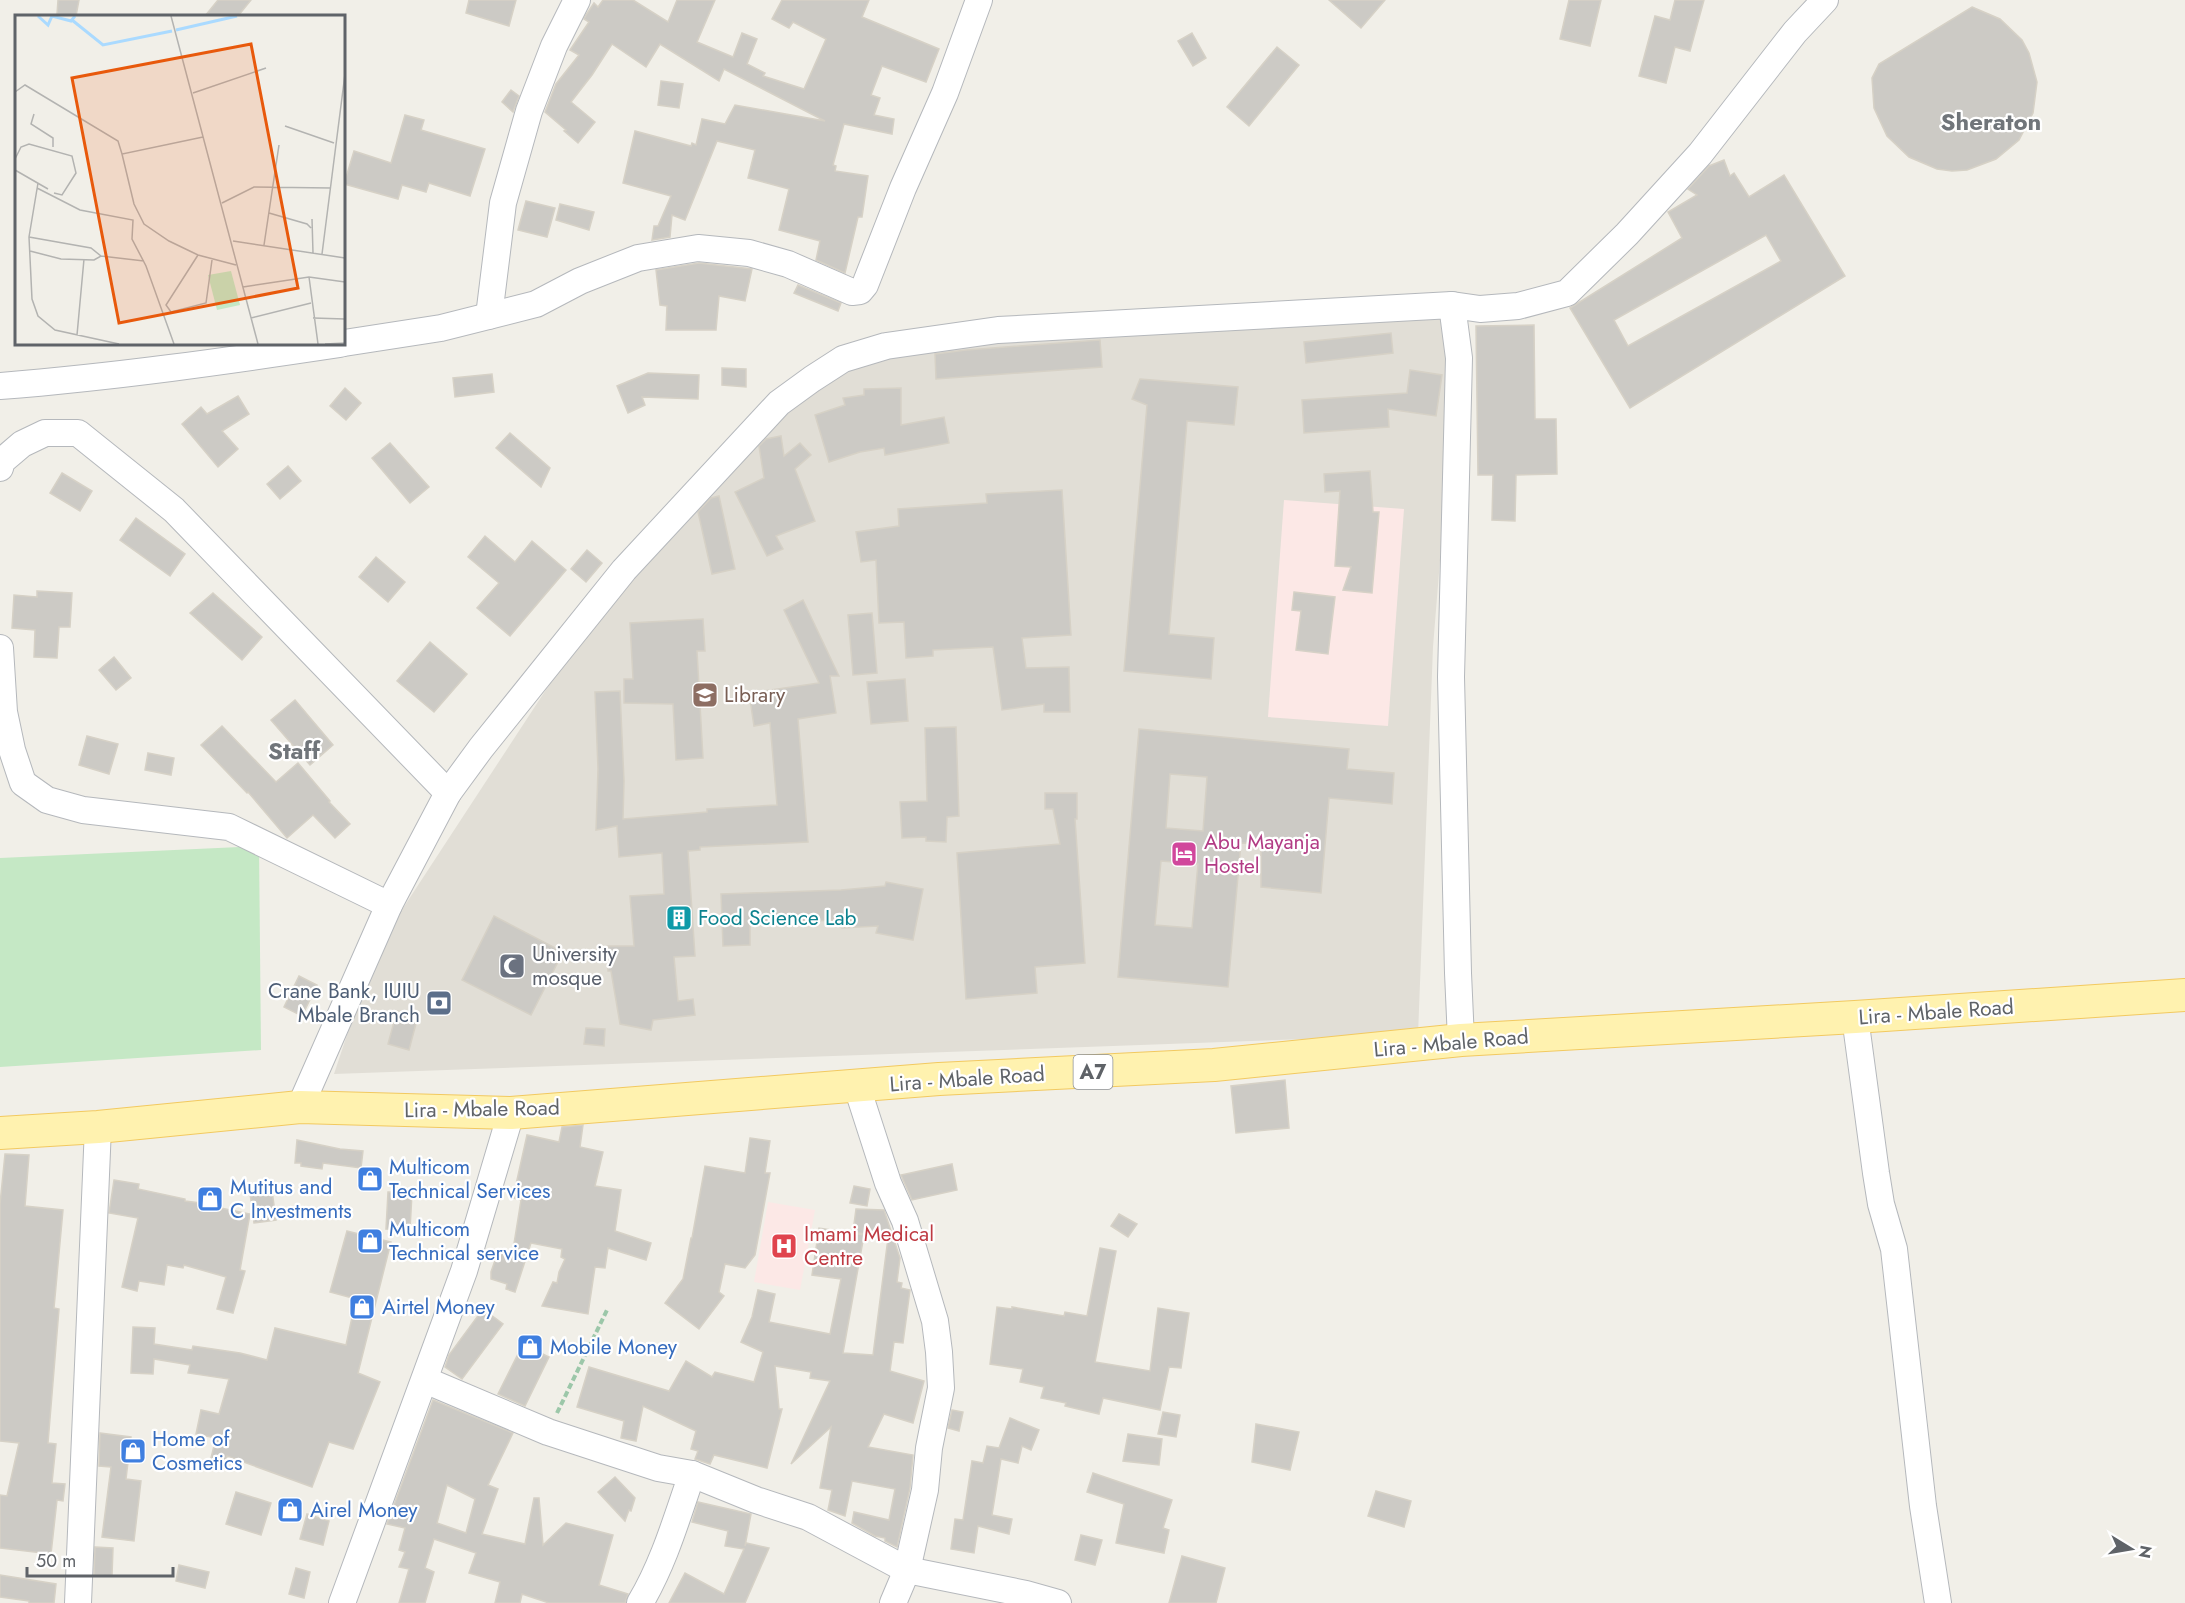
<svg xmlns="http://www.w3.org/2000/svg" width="2185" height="1603" viewBox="0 0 2185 1603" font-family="Jost,sans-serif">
  <rect width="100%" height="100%" fill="#f1efe8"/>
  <path fill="#e1ded6" d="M1444,310L1452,361L1446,486L1433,647L1418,1035L334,1074L375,951L623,572L779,407L841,368L988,340Z"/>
  <g fill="#fce8e6">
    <path d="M1284,500L1404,509L1388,726L1268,717Z"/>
    <path d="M768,1202L815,1210L800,1290L754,1282Z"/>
  </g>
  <path fill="#c5e8c5" d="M259,846L261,1050L0,1067V858Z"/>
  <g fill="#cccac5" stroke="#d6d1c6" stroke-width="1.5" fill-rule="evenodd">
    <path d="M58,0H79L76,16L57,14Z"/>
    <path d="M218,0H251L238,16H205Z"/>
    <path d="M469,0H516L509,26L466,13Z"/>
    <path d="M603,0H633L668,22L677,0H715L697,42L733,57L742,33L757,39L747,64L765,73L763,76L804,89L826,39L793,22L789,28L772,19L782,0H869L862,17L939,49L926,82L882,66L871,95L880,98L874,115L894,119L892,134L844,124L833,165L836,166L835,171L868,176L862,217H858L845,273L816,260L820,241L779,230L789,189L748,178L755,150L717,141L685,220L672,215L670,237L652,240L654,226H658L671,196L623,183L635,131L691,146L692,143L696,145L702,119L725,124L735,105L825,121L724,69L719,81L660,44L646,67L612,44L592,75L571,102L595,122L578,143L564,131L566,130L545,112L556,84L579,55L570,50L589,22L584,19L586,15L594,3L598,7Z"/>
    <path d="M1329,0H1385L1361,28Z"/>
    <path d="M1569,0H1601L1590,46L1560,39Z"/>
    <path d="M1675,0H1704L1690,51L1675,47L1666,83L1639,76L1655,16L1670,20Z"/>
    <path d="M1972,7L2000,19L2022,40L2029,53L2037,82L2033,113L2019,140L1996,159L1967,170L1952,171L1937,169L1909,157L1887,136L1874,108L1872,78L1879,64Z"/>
    <path d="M1192,33L1206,58L1193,66L1178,41Z"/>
    <path d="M1277,47L1299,65L1249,126L1227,107Z"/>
    <path d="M661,81L683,84L679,108L658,105Z"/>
    <path d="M511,90L519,96L513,112L502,102Z"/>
    <path d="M405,115L424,120L421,130L485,149L470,196L429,183L426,192L402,185L398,199L344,184L354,151L391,163Z"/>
    <path d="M1724,160L1730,176L1734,173L1749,197L1784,175L1845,276L1630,408L1570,308L1682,238L1668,212L1697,195L1688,189L1709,166ZM1766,235L1781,261L1628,346L1614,320Z"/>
    <path d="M526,201L555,208L547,237L518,230Z"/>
    <path d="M560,204L594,212L589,230L556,220Z"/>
    <path d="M699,263L752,269L745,301L719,296L716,330H666L667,306L660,305L656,270Z"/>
    <path d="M798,285L841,303L838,311L794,293Z"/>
    <path d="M1534,325L1535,419H1556L1557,474L1516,475L1515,521L1492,520L1493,475H1478L1476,326Z"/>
    <path d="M1391,333L1393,353L1306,363L1304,342Z"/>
    <path d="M1100,340L1102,367L936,379L935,354L966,350Z"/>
    <path d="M722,368L746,369V387L722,385Z"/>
    <path d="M1410,370L1442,375L1436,416L1388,409L1389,427L1304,433L1302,400L1407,393Z"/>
    <path d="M648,373L699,375L698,399L642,397L645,405L628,413L617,386Z"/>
    <path d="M492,374L494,392L455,397L453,378Z"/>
    <path d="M1140,379L1238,387L1234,425L1187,421L1169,634L1214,638L1211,679L1124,671L1147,405L1132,399Z"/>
    <path d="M345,388L361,403L346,420L330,406Z"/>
    <path d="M901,388V425L944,417L949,443L885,455L884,448L860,452L829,462L815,415L845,405L843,398L864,395V389Z"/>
    <path d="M238,396L249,414L222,431L238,449L218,467L182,424L201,407L207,414Z"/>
    <path d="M510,433L550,468L541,487L496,448Z"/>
    <path d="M781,436L784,456L800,443L811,455L795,469L815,521L776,536L783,549L767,556L735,492L764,478L759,446L766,439Z"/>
    <path d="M390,443L429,487L410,503L372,458Z"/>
    <path d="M288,466L301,481L280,499L267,484Z"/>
    <path d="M1370,471L1373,512H1379L1372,593L1343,590L1351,567L1335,566L1340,491L1325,492L1324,474Z"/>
    <path d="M62,473L92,491L80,511L50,493Z"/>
    <path d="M1062,490L1071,635L1022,638L1026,668L1069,667L1070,712H1044V704L1002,710L993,647L933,650V656L906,658L904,622L879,623L876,560L861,562L856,532L899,526L898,509L987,503L986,494Z"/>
    <path d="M719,496L735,569L712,574L698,512L711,498Z"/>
    <path d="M136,518L185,554L170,576L120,540Z"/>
    <path d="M485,536L515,562L532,541L566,570L510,636L477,608L499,583L468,557Z"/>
    <path d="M587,550L602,563L586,582L571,569Z"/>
    <path d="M376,557L405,582L388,602L359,577Z"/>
    <path d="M37,591L72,593L70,627H59L57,658L34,657L35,630L12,628L14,595L37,597Z"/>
    <path d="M1294,592L1335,597L1328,654L1296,650L1301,611L1292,610Z"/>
    <path d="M213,593L262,637L242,660L190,613Z"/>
    <path d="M803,600L839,676H830L836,713L798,719L808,842L700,847V850L688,851L695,956L674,957L678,1001L693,999L695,1015L653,1020L651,1030L620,1024L611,971H608V946H634L630,896L664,894L662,853L619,857L617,826L596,830L598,769L595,692L620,691L624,781L623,819L707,812V809L777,805L770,723L754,726L749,693L819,683L784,610Z"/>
    <path d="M872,613L877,673L853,675L848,615Z"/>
    <path d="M703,619L705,651H697L703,758L676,760L673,704L624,703V679H633L630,623Z"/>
    <path d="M430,642L467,674L434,712L397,681Z"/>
    <path d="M114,657L131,678L116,690L99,670Z"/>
    <path d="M905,679L908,721L871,724L867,682Z"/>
    <path d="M295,700L333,745L310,765L271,720Z"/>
    <path d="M222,726L276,782L298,763L330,801L329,802L350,824L335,838L313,815L287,838L248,792L247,793L201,745Z"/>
    <path d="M956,727L959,816L947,817L946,842L926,841V837L902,838L900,802L927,801L925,728Z"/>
    <path d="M1139,729L1349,749L1347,769L1394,773L1392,804L1329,798L1321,893L1261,887V844L1241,843L1228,987L1118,977ZM1170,774L1207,777L1203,831L1166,828ZM1161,861L1198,864L1192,928L1155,925Z"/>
    <path d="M87,736L118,744L109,774L79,765Z"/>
    <path d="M148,753L174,758L171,775L145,770Z"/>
    <path d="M1045,793H1077V819H1075L1085,963L1035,967L1037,993L966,999L957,853L1060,844L1053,809H1045Z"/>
    <path d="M886,882L923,889L913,940L876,933L878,926L842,928V920L750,923V945L723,946L721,894L841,890L885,886Z"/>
    <path d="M494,916L563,952L531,1015L462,980Z"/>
    <path d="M299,976L317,985L302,1016L284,1007Z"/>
    <path d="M397,1011L418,1016L409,1050L388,1044Z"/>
    <path d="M586,1028L605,1029L604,1046L584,1044Z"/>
    <path d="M1285,1080L1289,1128L1236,1133L1231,1086Z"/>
    <path d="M583,1125L580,1147L603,1152L595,1186L621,1190L615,1231L651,1243L646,1260L608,1248L605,1268L595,1267L588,1314L542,1306L553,1282L557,1283L559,1272L565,1259L561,1257L562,1249L531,1243L515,1292L506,1289L507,1284L491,1279V1272L498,1252L512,1256L521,1200L513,1198L527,1135L559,1142L562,1127Z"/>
    <path d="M750,1138L770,1141L765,1173H770L755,1255L745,1268L725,1264L719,1292L724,1296L699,1329L665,1303L683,1279L691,1238H692L705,1166L745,1173Z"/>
    <path d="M297,1140L340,1149L363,1151L361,1168L323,1163L322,1169L301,1166V1163H295Z"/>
    <path d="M5,1154L29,1155L25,1206L63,1210L54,1308L59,1309L48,1443L56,1444L52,1483L65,1484L63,1501L57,1500L51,1554L0,1548V1495L7,1496L19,1443L0,1441V1204Z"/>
    <path d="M952,1164L957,1190L912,1200L901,1175Z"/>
    <path d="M114,1180L139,1184L138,1189L185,1199V1201L216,1205V1207L250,1214L240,1270L245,1271L233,1313L217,1309L226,1277L184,1265L183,1268L167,1265L164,1285L139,1281L137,1291L122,1287L138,1218L109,1213Z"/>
    <path d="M271,1183L276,1220L254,1223L249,1186Z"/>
    <path d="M854,1186L870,1189L867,1206L850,1203Z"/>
    <path d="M388,1192L412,1193L410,1230L386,1229Z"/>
    <path d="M856,1209L884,1210L900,1258L897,1282L902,1283L901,1288L910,1290L903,1343L894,1342L890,1371L924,1381L913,1423L884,1414L868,1447L913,1455L910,1488L897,1547L885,1541V1538L875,1536L852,1523L854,1512L889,1520L895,1489L852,1481L845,1516L828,1510L832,1490L820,1488L831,1427L791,1464L830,1381L810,1378L811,1372L775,1366L779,1409H782L767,1468L714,1455L710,1464L695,1459L698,1451L691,1449L696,1431L643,1406L636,1441L621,1438L624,1421L577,1407L589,1367L669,1391L686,1361L712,1377L715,1372L754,1382L763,1352L741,1342L752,1317L758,1290L775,1294L769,1322L830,1334L841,1279L812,1275L819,1228L864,1235L843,1353L873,1355L888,1238L853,1232Z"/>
    <path d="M1119,1214L1137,1224L1128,1237L1111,1226Z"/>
    <path d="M347,1231L391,1242L358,1373L380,1382L353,1449L329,1442L312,1487L227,1456L224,1466L210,1462L216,1438L196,1434L201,1410L219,1414L229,1379L188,1373L190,1365L154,1359L153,1374L131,1373L133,1327L155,1328L154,1344L192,1350L193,1346L240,1353L267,1360L275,1328L346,1345L356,1299L330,1292Z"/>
    <path d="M1100,1248L1116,1251L1095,1362L1150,1371L1158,1308L1189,1313L1181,1368L1169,1367L1160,1410L1103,1398L1099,1414L1065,1406L1066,1403L1041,1398L1044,1387L1020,1382L1023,1369L990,1364L997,1307L1012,1309V1307L1064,1316L1065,1312L1087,1316Z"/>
    <path d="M483,1309L503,1324L462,1379L445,1367L449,1355Z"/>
    <path d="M523,1344L549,1357L525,1406L498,1394Z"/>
    <path d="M433,1400L513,1433L488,1485L498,1489L482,1534L525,1544L534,1498H539L543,1545L566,1523L613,1535L599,1585L628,1594L625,1603H549L522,1594L520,1603H495L500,1582L469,1573L476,1553L434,1539L425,1568L434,1572L425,1603H399L409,1569L399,1567L405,1552L399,1550L405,1528L387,1524ZM447,1485L475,1499L466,1533L437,1523Z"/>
    <path d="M952,1410L963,1412L959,1431L948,1428Z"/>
    <path d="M1163,1412L1180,1415L1176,1437L1158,1434Z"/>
    <path d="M1010,1418L1039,1430L1031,1450L1022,1446L1018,1463L1001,1459L992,1515L1012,1519L1009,1534L978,1526L974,1553L951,1549L955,1519L963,1520L972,1461L983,1463L987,1446L999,1448Z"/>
    <path d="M1256,1424L1299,1432L1290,1470L1252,1462Z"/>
    <path d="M100,1433L131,1437L126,1479L141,1481L134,1541L102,1537L111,1467L99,1466Z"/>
    <path d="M1128,1434L1162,1439L1159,1465L1123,1461Z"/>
    <path d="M1093,1473L1172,1500L1163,1528L1169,1530L1164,1553L1116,1543L1124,1504L1087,1492Z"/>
    <path d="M615,1477L635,1498L631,1511L629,1510L625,1521L598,1492Z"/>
    <path d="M1376,1491L1411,1501L1404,1527L1368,1516Z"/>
    <path d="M236,1492L271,1503L261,1535L226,1524Z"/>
    <path d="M698,1502L751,1514L745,1546L746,1543L769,1548L745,1603H669L685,1573L724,1594L744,1549L725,1546L728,1531L692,1522Z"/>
    <path d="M307,1514L329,1521L323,1545L300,1539Z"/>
    <path d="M1081,1535L1102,1540L1095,1565L1075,1560Z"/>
    <path d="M95,1547L113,1548L112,1576L94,1575Z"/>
    <path d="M1182,1556L1225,1568L1216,1603H1169Z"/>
    <path d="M179,1565L209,1572L205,1588L176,1581Z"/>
    <path d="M296,1568L310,1572L304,1598L289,1594Z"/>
    <path d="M0,1575L56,1584L54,1603H29V1601L0,1597Z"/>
  </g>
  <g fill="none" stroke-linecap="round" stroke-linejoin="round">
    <defs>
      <g id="minor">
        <path d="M1452,305L1480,309L1518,306L1567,293L1627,234L1700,154L1795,32L1825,0"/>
        <path d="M489,316L503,203L529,111L554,46L577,0"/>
        <path d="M344,343L441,328L536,304L580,281L638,258L698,248L749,253L788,264L852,292L860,291L865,285L903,188L945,93L979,0"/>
        <path d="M0,386C114,377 227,361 340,344"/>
        <path d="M0,468L2,461L22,444L45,433H78L174,510L448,793"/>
        <path d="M0,648L4,712L12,750L23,783L47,800L83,810L229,827L389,905"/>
        <path d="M1855,1017L1876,1173L1881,1204L1894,1249L1923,1506L1938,1603"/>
        <path d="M857,1087L888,1183L905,1221L935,1321L939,1352L941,1388L929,1448L925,1490L907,1570L893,1603"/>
        <path d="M300,1107L389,905L448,793L481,748L624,570L779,403L812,379L843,359L886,346L998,330L1452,305L1459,358L1451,677L1458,973L1461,1040"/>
        <path d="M425,1380L548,1432L658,1468L692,1474L756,1500L808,1517L907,1570L1026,1594L1058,1603"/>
        <path d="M78,1603L98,1127"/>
        <path d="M342,1603L464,1271L511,1113"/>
        <path d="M640,1603C664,1563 677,1517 692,1474"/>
      </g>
      <path id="major" d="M0,1133L98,1127L300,1107L511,1113L939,1079L1214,1065L1461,1040L1855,1017L2185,995"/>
    </defs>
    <use href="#minor" stroke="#b5b8bc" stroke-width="28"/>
    <use href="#major" stroke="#f2c960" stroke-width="34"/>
    <path stroke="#9cc7a9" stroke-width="4" stroke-dasharray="6 3" stroke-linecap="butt" d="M557,1413L608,1308"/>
    <use href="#minor" stroke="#fff" stroke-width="26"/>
    <use href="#major" stroke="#fff2af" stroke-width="32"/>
  </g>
  <defs>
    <symbol id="school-square" viewBox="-11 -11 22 22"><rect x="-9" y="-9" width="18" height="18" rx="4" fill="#8d6e63" stroke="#fff"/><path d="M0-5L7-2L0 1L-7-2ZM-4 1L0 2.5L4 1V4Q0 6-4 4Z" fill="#fff"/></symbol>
    <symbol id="hotel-square" viewBox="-11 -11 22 22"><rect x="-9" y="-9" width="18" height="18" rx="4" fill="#d1479c" stroke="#fff"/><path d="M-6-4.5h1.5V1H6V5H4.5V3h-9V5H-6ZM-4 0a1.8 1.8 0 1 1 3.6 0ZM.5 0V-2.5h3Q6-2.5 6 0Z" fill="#fff"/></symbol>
    <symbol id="building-square" viewBox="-11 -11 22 22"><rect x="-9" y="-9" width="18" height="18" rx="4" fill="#0f9aa8" stroke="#fff"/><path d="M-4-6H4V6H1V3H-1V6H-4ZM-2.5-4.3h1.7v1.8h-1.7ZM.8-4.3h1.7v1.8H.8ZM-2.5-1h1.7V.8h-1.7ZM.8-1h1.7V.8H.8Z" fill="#fff"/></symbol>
    <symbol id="mosque-square" viewBox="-11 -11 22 22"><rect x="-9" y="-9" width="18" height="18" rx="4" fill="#6b7280" stroke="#fff"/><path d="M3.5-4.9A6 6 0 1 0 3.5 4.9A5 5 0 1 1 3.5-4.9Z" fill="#fff"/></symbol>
    <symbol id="bank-square" viewBox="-11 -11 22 22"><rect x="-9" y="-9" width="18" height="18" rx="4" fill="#5c6f8a" stroke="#fff"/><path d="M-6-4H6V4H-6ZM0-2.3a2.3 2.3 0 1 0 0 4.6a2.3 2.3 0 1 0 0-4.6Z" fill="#fff"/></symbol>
    <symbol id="shop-square" viewBox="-11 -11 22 22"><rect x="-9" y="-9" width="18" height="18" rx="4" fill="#3f7fe0" stroke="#fff"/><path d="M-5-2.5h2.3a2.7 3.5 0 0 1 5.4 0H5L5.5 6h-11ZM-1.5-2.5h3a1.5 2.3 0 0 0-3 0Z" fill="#fff"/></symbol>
    <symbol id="hospital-square" viewBox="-11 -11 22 22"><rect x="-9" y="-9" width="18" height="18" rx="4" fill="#e0444e" stroke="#fff"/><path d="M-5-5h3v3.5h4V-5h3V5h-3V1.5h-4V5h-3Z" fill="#fff"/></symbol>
  </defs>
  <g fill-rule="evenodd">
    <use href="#school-square" x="690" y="680" width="30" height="30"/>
    <use href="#hotel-square" x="1169" y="839" width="30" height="30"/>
    <use href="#building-square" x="664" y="903" width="30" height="30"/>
    <use href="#mosque-square" x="497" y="951" width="30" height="30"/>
    <use href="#bank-square" x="424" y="988" width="30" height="30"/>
    <use href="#shop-square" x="355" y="1164" width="30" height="30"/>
    <use href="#shop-square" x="195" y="1184" width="30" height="30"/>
    <use href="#shop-square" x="355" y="1226" width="30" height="30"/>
    <use href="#hospital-square" x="769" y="1231" width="30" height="30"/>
    <use href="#shop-square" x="347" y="1292" width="30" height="30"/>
    <use href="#shop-square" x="515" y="1332" width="30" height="30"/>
    <use href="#shop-square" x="118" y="1436" width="30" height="30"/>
    <use href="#shop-square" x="275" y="1495" width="30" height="30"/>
  </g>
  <g text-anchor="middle" stroke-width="4.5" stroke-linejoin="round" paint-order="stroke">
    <rect fill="#fff" stroke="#8f9295" stroke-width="1.5" x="1073.5" y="1055" width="39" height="34" rx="4.5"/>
    <g font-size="20" font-weight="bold" fill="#5f6368">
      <text x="1093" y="1079">A7</text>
    </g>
    <g font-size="21" fill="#785e54" stroke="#fff" text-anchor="start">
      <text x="724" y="702">Library</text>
    </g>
    <g font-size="21" fill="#b23c85" stroke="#fff" text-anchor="start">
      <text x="1204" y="849">Abu Mayanja<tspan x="1204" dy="24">Hostel</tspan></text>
    </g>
    <g font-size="21" fill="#0d838f" stroke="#fff" text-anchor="start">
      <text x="698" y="925">Food Science Lab</text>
    </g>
    <g font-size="21" fill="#5b616d" stroke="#fff" text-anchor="start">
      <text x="532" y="961">University<tspan x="532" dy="24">mosque</tspan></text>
    </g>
    <g font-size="21" fill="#4e5e75" stroke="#fff" text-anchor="end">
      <text x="420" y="998">Crane Bank, IUIU<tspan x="420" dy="24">Mbale Branch</tspan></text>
    </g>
    <g font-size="21" fill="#5f6368" stroke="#fff">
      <text transform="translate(1936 1012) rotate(-4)" y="7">Lira - Mbale Road</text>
      <text transform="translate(1451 1043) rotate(-5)" y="7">Lira - Mbale Road</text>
      <text transform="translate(967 1079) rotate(-4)" y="7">Lira - Mbale Road</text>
      <text transform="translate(482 1109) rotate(-1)" y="7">Lira - Mbale Road</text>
    </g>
    <g font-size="21" fill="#366cbe" stroke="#fff" text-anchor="start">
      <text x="389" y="1174">Multicom<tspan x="389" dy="24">Technical Services</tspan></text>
      <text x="230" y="1194">Mutitus and<tspan x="230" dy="24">C Investments</tspan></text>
      <text x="389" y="1236">Multicom<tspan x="389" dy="24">Technical service</tspan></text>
      <text x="382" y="1314">Airtel Money</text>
      <text x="550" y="1354">Mobile Money</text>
      <text x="152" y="1446">Home of<tspan x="152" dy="24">Cosmetics</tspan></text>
      <text x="310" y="1517">Airel Money</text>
    </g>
    <g font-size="21" fill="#be3a42" stroke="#fff" text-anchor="start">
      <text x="804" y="1241">Imami Medical<tspan x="804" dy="24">Centre</tspan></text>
    </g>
    <g font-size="24" font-weight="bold" fill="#70757a" stroke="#fff">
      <text x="1991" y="130">Sheraton</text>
      <text x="294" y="759">Staff</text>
    </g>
  </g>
  <g transform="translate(15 15)">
    <rect width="330" height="330" fill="#f1efe8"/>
    <path d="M216,256L225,290L202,295L193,260Z" fill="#c5e8c5"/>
    <path fill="none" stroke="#aadaff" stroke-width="3" d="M23,1L33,10L37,1L56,6L60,1M57,5L88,30L157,16M161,15L222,1"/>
    <path fill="none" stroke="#b3b3b1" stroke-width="1.5" d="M156,1L243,329M0,77L10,70L103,126L107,139M178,78L251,53M19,99L16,109L38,123V132M270,111L319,128M188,122L107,139L119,189L129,209L154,226L183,240L221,250M0,144L6,132L14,129L57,141L61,158L47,180L39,178M0,155L33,174M23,168L14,222L17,284L23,301L40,315L104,329M22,173L65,195L118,205L117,224L131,251L159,329M207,188L239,172L316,173M254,198L292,209L296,213M297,204L298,238M14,222L76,233L86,241M218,226L330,243M249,230L264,130M15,236L46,244L79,245L86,241L129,246M307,239L330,59M183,240L151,290L156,297L191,288L197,245M294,262L303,329M228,272L294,262L330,267M236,303L296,288M298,303L330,304M62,320L69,244M310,329L330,328"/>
    <path fill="#e8590c" fill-opacity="0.15" stroke="#e8590c" stroke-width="3" d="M236,29L283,273L104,308L57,63Z"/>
    <rect width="330" height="330" fill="none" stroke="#5f6368" stroke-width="3"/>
  </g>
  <g transform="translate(2131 1549) rotate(101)" stroke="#ffffff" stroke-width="4.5" paint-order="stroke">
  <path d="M0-4.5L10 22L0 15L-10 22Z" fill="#5f6368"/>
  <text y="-9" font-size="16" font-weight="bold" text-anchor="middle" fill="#5f6368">N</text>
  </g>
  <path d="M27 1567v9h146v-9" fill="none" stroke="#5f6368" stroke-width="3"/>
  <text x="36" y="1567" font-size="18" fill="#5f6368" stroke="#ffffff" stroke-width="4.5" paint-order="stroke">50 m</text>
</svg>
